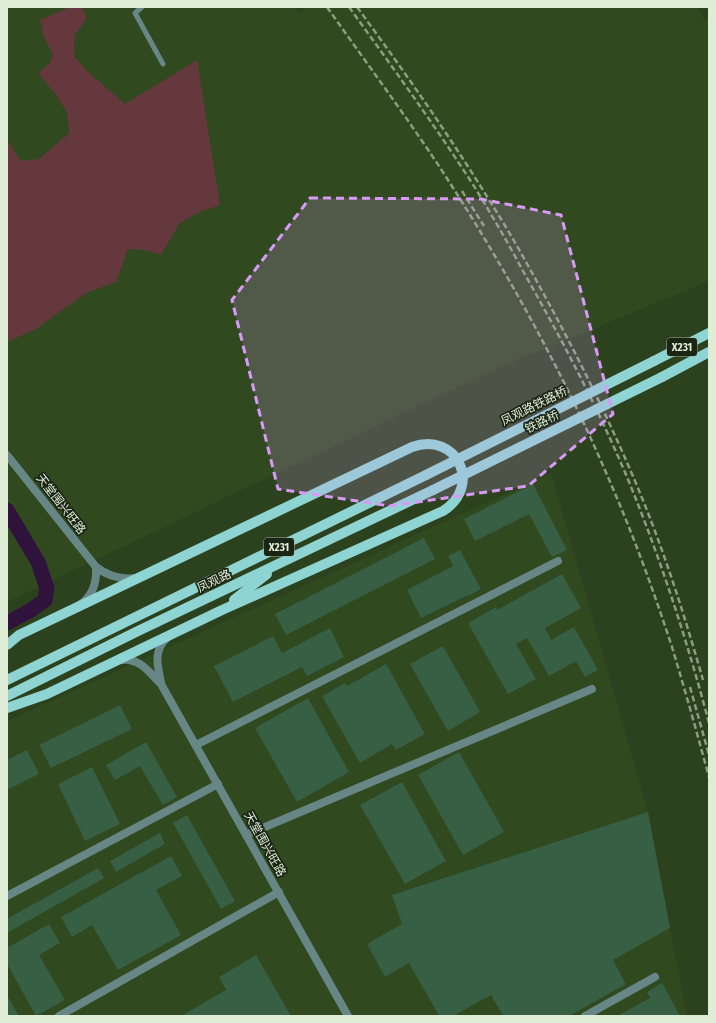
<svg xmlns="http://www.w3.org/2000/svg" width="716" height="1023" viewBox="0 0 716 1023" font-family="'Fira Sans Condensed','Noto Sans SC',sans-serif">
  <rect width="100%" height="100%" fill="#2c411d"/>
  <g fill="#30491e">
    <path d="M7,7H294L299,13L307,7H697L704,20L709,16V281L496,369L7,602Z"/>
    <path d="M551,473L648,812L687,1016H7V721Z"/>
  </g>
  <path fill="#64383c" d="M70,7H81L87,18L75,35L74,56L86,70L125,104L197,60L220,205L199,212L179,224L161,255L145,250L128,249L116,282L86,293L36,329L7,342V140L21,161L39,159L69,133L67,112L55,94L38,73L49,64L53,55L44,37L40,20Z"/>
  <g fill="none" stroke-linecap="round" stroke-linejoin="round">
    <path stroke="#30133d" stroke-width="15" d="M7,510L38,562L47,588L45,600L31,610L7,623"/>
  </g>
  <g fill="#365f44">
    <path d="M533,484L567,550L552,557L529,514L475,541L464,519Z"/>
    <path d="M424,538L435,559L286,635L275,614Z"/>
    <path d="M460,550L481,589L468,596V595L421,618L407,590L453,566L448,556Z"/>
    <path d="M562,574L581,608L545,628L551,640L574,627L598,670L585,677L576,661L549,676L527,638L516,644L536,679L508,694L468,623L496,607L497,610Z"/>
    <path d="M330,628L344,657L307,676L302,667L233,702L214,666L273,636L282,653Z"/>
    <path d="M443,646L480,712L448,731L410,664Z"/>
    <path d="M386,664L425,734L396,750L392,744L360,763L322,696L345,683L347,686Z"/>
    <path d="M308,698L349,772L297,802L255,728Z"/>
    <path d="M120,705L132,729L51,768L39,745Z"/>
    <path d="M146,742L177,797L163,805L140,766L115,780L106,765Z"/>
    <path d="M27,750L39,774L7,790V760Z"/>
    <path d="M459,752L504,832L463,855L418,775Z"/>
    <path d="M92,767L120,824L85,841L58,784Z"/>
    <path d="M402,782L446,861L405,884L360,805Z"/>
    <path d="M648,812L670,928L613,960L626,984L569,1016H503L491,995L453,1016H439L409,963L385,977L367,944L402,924L392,895Z"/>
    <path d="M187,815L235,901L221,909L173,823Z"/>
    <path d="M160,833L165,844L116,872L110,861Z"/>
    <path d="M171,856L182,876L156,890L181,935L118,970L92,925L72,937L61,917Z"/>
    <path d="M98,868L104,878L7,933V919Z"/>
    <path d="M49,924L60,943L39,955L65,1000L36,1016L7,964V948Z"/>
    <path d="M256,955L291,1016H181L226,990L219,977Z"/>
    <path d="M662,983L680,1016H617L650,998L647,992Z"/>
    <path d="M7,995L19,1016H7Z"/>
  </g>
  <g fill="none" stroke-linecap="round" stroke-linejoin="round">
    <path stroke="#678786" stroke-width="5" d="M142,7L135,13L163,64"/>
    <g stroke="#678786" stroke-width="8">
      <path d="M196,745L558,561"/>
      <path d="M246,835L592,689"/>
      <path d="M7,896L218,784"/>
      <path d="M59,1016L279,892"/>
      <path d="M585,1016L655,977"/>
    </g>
    <g stroke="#678786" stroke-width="8">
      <path d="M7,455L96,567C108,576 120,580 135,578"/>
      <path d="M81,604C93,595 97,582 96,567"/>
      <path d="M120,660C139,657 149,672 161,684L348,1016"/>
      <path d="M161,683C158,666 152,651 168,637"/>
    </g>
    <g stroke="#8ed4d2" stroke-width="10">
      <path d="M654,361L709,333"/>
      <path d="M662,377L709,352"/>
      <path d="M234,600L267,574"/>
      <path d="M7,645L19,635L412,447C457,431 483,486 443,511L222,610L47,694L7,708"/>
      <path d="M7,680L426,475"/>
      <path d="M7,696L138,631L433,490"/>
    </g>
    <g stroke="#8c9e81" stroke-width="2.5" stroke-dasharray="6 3" stroke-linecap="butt">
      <path d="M327,7C363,58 400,108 435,160C502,262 563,371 611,484C634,537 654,592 672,647C685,690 697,733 709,777"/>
      <path d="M349,7C391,65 433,123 472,183C490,212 507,241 523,271C561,338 597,406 627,477C660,557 687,640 709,723"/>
      <path d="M357,7C404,71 449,135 491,203C509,231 525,260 541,289C574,349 605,411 632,474C661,541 683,610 703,680"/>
      <path d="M462,191L484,226"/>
      <path d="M690,687L709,755"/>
    </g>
    <g stroke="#8ed4d2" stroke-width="10">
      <path d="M426,475L654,361"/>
      <path d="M433,490L662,377"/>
    </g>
  </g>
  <path fill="#d99af7" fill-opacity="0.2" stroke="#d99af7" stroke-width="3" stroke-dasharray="8 5" stroke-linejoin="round" d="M310,198L481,199L561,215L613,414L528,486L390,506L278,489L232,300Z"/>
  <g text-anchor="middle" stroke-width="3.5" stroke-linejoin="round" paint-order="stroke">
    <g fill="#1b2515" stroke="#a4b19d" stroke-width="1">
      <rect x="667" y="338" width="30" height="18" rx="3"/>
      <rect x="264" y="538" width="30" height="18" rx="3"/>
    </g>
    <g font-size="11" font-weight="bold" fill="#dfedd7">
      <text x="682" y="351">X231</text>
      <text x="279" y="551">X231</text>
    </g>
    <g font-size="12" fill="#dfedd7" stroke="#1b2515">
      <text transform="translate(534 406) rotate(-26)" y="4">凤观路铁路桥</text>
      <text transform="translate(542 422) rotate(-26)" y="4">铁路桥</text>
      <text transform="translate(61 504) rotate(52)" y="4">天堂围兴旺路</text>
      <text transform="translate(214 581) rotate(-26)" y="4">凤观路</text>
      <text transform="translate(265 844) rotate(61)" y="4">天堂围兴旺路</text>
    </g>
  </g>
  <rect width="716" height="1023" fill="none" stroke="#dfedd7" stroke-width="16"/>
</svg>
